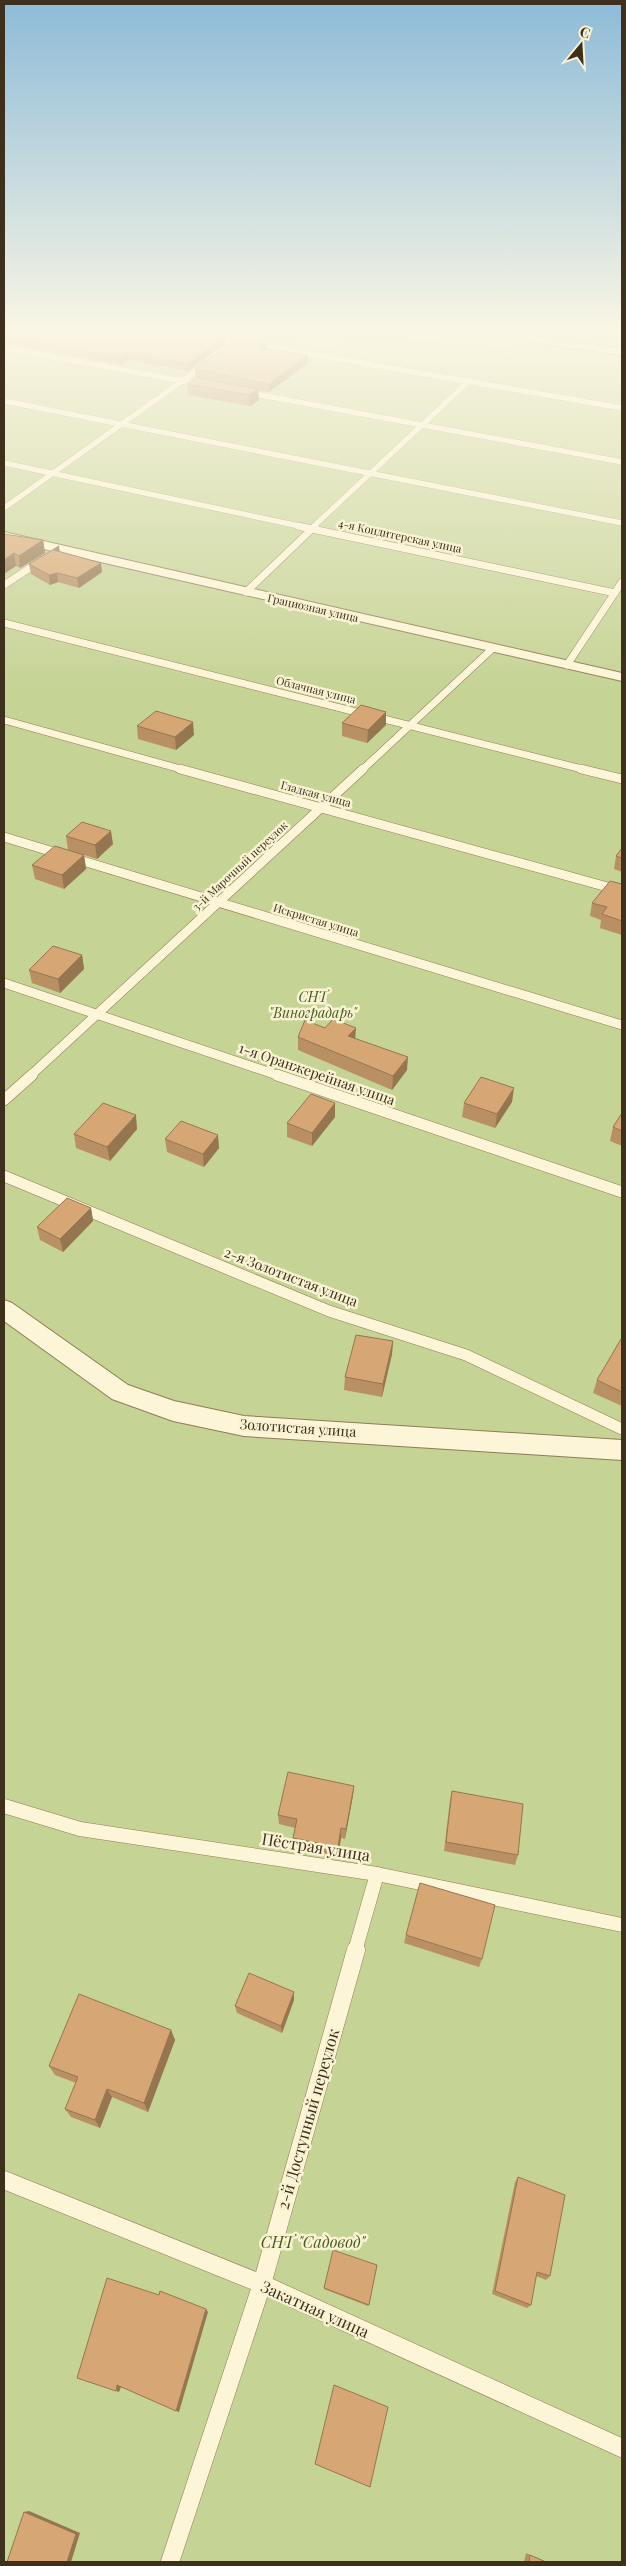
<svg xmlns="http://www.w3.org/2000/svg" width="626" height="2566" viewBox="0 0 626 2566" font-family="'Playfair Display',serif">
  <rect width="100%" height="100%" fill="#f3eac3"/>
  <path fill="#c5d395" d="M4,334H295L292,337L332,349L348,334H526L536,338L517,344L537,343L622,353V2562H4Z"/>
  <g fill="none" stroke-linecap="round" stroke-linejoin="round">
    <path fill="#a5c5bf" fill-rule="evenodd" d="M582,334H596L583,342L577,338Z"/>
    <path fill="#a5c5bf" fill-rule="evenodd" d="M543,334L622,336V348L554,340L546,339Z"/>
    <defs>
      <g id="lane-far5">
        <path d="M194,334L622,408"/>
        <path d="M375,334L505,344L532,339"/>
        <path d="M4,348L204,385"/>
        <path d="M244,392L622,462"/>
        <path d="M4,401L622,523"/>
        <path d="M4,463L304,527"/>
        <path d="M4,508L206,364"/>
        <path d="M313,527L469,381"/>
      </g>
      <g id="lane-far4">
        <path d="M298,526L615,593"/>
        <path d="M4,585L42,560"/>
        <path d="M246,592L315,526"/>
        <path d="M4,623L586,770"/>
        <path d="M567,665L622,582"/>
        <path d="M4,720L184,770"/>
        <path d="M362,770L492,649"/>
      </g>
      <g id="lane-far3">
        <path d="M180,769L622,891"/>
        <path d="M581,769L622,779"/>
        <path d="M4,837L622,1025"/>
        <path d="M4,983L280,1076"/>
        <path d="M30,1076L363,769"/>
      </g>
      <g id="lane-far2">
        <path d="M277,1075L622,1192"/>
        <path d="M4,1100L32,1075"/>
        <path d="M4,1176L329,1311L466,1355L622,1429"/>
      </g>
      <g id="lane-far1">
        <path d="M4,1806L80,1829L377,1874L622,1925"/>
        <path d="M355,1951L377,1874"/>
      </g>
      <g id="lane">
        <path d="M4,2180L262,2284L622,2448"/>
        <path d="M170,2562L262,2284L356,1950"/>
      </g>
      <g id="street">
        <path d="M513,334H527L543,338L622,349V355L542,344Z"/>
        <path d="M4,532L622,673V681L4,540Z"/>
        <path d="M4,1300L12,1303L128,1385L174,1401L244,1416L622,1440V1460L244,1436L173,1421L112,1399L4,1321Z"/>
      </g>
    </defs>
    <use href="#lane-far5" stroke="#907b57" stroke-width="6"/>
    <use href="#lane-far4" stroke="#907b57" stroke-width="8"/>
    <use href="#lane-far3" stroke="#907b57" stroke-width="10"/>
    <use href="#lane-far2" stroke="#907b57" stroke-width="12"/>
    <use href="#lane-far1" stroke="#907b57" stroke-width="15"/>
    <use href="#lane" stroke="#907b57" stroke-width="19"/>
    <use href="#street" stroke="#907b57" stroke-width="2"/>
    <use href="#lane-far5" stroke="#fdf5d7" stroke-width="5.5"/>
    <use href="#lane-far4" stroke="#fdf5d7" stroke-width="7"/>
    <use href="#lane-far3" stroke="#fdf5d7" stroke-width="9"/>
    <use href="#lane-far2" stroke="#fdf5d7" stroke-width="11"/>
    <use href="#lane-far1" stroke="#fdf5d7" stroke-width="14"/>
    <use href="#lane" stroke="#fdf5d7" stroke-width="18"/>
    <use href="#street" fill="#fdf5d7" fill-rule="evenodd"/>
  </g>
  <g fill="#b89064">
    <path d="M4,334L225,344L188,371L128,360L121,365L4,343Z"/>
    <path d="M266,349L308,363L269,392L258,390L259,400L250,406L188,395L187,384L200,378L195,377V369Z"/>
    <path d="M4,534L43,540L45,553L20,568L16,566Z"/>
    <path d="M60,552L102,572L79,588L58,582L50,585L31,574L29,564Z"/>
    <path d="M386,712V725L367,743L342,736V723Z"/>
    <path d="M137,726L194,735L176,750L138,739Z"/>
    <path d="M66,836L113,844L97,859L68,850Z"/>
    <path d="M622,848V872L614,869L616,856Z"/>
    <path d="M84,855L86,869L64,889L35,879L32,865Z"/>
    <path d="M622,884V935L600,928L601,920L590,916L592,903Z"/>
    <path d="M82,955L84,969L60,993L32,983L29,970Z"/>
    <path d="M298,1037L355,1038L407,1070L392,1090L298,1050Z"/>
    <path d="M512,1102L495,1128L462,1117L464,1103Z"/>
    <path d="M622,1113V1146L610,1141L613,1127Z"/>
    <path d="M335,1117L312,1146L287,1137V1123Z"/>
    <path d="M137,1129L110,1161L76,1148L74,1134Z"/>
    <path d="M165,1139L219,1148L204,1167L167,1152Z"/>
    <path d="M91,1208L93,1221L63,1252L40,1240L37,1227Z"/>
    <path d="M622,1339V1406L593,1393L597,1380Z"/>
    <path d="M393,1341L392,1354L382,1397L344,1390L345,1377Z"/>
    <path d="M452,1791L518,1855L515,1865L444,1851L450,1800Z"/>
    <path d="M353,1795L345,1839L341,1838L338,1856L293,1847V1838L295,1828L279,1824L278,1815Z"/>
    <path d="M406,1935L482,1959L479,1967L404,1943Z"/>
    <path d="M294,1992V2000L282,2033L237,2013L235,2006Z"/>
    <path d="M171,2030L175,2040L148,2112L112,2097L100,2128L71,2117L65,2109L76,2083L55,2075L49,2066Z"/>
    <path d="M518,2177L550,2276L546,2280L536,2276L531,2305L527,2308L492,2294L515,2182Z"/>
    <path d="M377,2265L368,2306L324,2289V2288Z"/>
    <path d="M526,2553L546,2562H524Z"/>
  </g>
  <g fill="#967551">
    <path d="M225,337V344L188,371V364Z"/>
    <path d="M266,344V351L260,348Z"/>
    <path d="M127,353L128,360L121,365L120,358Z"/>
    <path d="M308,355V363L269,392V384Z"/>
    <path d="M258,389L259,400L250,406L249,395Z"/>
    <path d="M43,540L45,553L20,568L19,556Z"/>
    <path d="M59,546L60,555L54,550Z"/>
    <path d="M14,553L16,566L4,574V560Z"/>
    <path d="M101,563L102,572L79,588L77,578Z"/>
    <path d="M57,573L58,582L50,585L49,575Z"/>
    <path d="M386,712V725L367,743L368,730Z"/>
    <path d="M193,722L194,735L176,750L175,737Z"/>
    <path d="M111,831L113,844L97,859L95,845Z"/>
    <path d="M84,855L86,869L64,889L62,875Z"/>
    <path d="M82,955L84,969L60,993L58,979Z"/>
    <path d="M356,1028L355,1041L348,1036Z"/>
    <path d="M408,1057L407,1070L392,1090L393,1076Z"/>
    <path d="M514,1088L512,1102L495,1128L497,1114Z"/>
    <path d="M335,1103V1117L312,1146V1133Z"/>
    <path d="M136,1115L137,1129L110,1161L107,1147Z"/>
    <path d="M218,1135L219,1148L204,1167L203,1154Z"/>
    <path d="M91,1208L93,1221L63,1252L60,1239Z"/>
    <path d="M393,1341L392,1354L382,1397L383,1384Z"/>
    <path d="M354,1786L353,1795L345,1839L346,1829Z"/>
    <path d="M341,1828V1838L338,1856V1847Z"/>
    <path d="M294,1992V2000L282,2033L281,2026Z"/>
    <path d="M171,2030L175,2040L148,2112L144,2103Z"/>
    <path d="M107,2089L112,2097L100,2128L95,2120Z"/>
    <path d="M206,2309L208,2312L179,2412L176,2411Z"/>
    <path d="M117,2385L121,2387L119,2392L116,2391Z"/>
    <path d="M29,2511L80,2533L71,2562H67L24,2512Z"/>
  </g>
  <g fill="#d6a774" stroke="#967551">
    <path d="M4,334H208L225,337L188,364L127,353L120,358L4,337Z"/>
    <path d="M238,339L266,344L260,348L308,355L269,384L195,369Z"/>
    <path d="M197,378L258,389L249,395L187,384Z"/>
    <path d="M4,534L43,540L19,556L14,553L4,560Z"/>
    <path d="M59,546L54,550L101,563L77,578L57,573L49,575L29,564Z"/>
    <path d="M361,705L386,712L368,730L342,723Z"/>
    <path d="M156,711L193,722L175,737L137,726Z"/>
    <path d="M82,822L111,831L95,845L66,836Z"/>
    <path d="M55,846L84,855L62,875L32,865Z"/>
    <path d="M622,848V858L616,856Z"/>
    <path d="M610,881L622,884V921L602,914L607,907L592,903Z"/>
    <path d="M53,946L82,955L58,979L29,970Z"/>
    <path d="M333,1019L356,1028L348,1036L408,1057L393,1076L298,1037L305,1020L325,1028Z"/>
    <path d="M481,1077L514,1088L497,1114L464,1103Z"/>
    <path d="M311,1094L335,1103L312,1133L287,1123Z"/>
    <path d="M103,1103L136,1115L107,1147L74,1134Z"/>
    <path d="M622,1113V1131L613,1127Z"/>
    <path d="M181,1121L218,1135L203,1154L165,1139Z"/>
    <path d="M67,1198L91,1208L60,1239L37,1227Z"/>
    <path d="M356,1335L393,1341L383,1384L345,1377Z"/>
    <path d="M621,1339H622V1392L597,1380Z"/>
    <path d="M288,1772L354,1786L346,1829L341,1828L338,1847L293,1838L297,1819L278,1815Z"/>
    <path d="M452,1791L523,1804L518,1855L446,1842Z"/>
    <path d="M420,1883L495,1905L482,1959L406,1935Z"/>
    <path d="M249,1973L294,1992L281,2026L235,2006Z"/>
    <path d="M79,1994L171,2030L144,2103L107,2089L95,2120L65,2109L78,2077L49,2066Z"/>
    <path d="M518,2177L565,2195L550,2276L537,2272L531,2305L495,2291Z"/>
    <path d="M333,2250L377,2265L369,2305L324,2288Z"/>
    <path d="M107,2278L159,2295L160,2291L206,2309L176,2411L117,2385L116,2391L77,2378Z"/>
    <path d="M334,2385L388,2407L370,2487L315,2464Z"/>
    <path d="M24,2512L76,2534L67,2562H7Z"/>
    <path d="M530,2555L546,2562H529Z"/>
  </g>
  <linearGradient id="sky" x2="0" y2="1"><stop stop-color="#8dbbd8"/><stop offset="0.48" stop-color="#faf6e4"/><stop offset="1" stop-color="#faf6e4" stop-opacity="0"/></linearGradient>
  <rect width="626" height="693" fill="url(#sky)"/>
  <g text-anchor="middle" stroke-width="5" stroke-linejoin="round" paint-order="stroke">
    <g font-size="11" fill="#3e301d" stroke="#f9f3d3">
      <text transform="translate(400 536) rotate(12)" y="4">4-я Кондитерская улица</text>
      <text transform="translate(313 608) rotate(13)" y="4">Грациозная улица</text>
      <text transform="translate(316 690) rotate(14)" y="4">Облачная улица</text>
      <text transform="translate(316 794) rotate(15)" y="4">Гладкая улица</text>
      <text transform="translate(240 866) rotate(-43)" y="4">3-й Марочный переулок</text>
      <text transform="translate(316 920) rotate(17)" y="4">Искристая улица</text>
    </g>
    <g font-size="14" font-style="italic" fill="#475d21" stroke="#f9f3d3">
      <text x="313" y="1002">СНТ<tspan x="313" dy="16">"Виноградарь"</tspan></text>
    </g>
    <g font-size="14" fill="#3e301d" stroke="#f9f3d3">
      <text transform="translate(317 1074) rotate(19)" y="5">1-я Оранжерейная улица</text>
      <text transform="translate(291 1277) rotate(21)" y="5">2-я Золотистая улица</text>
      <text transform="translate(298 1428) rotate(4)" y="5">Золотистая улица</text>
    </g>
    <g font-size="16" fill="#3e301d" stroke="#f9f3d3">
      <text transform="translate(316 1847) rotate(9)" y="6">Пёстрая улица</text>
      <text transform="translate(308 2119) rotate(-74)" y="6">2-й Доступный переулок</text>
      <text transform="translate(315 2309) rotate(24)" y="6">Закатная улица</text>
    </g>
    <g font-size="16" font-style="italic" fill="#475d21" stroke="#f9f3d3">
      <text x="313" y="2248">СНТ "Садовод"</text>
    </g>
  </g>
  <rect width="626" height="2566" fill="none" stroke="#3e301d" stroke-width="10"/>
  <g transform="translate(581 45) rotate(18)" stroke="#f9f3d3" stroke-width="4" paint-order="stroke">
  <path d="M0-4L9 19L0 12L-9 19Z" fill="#3e301d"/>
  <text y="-8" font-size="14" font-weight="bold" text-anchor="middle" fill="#3e301d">С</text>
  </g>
</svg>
